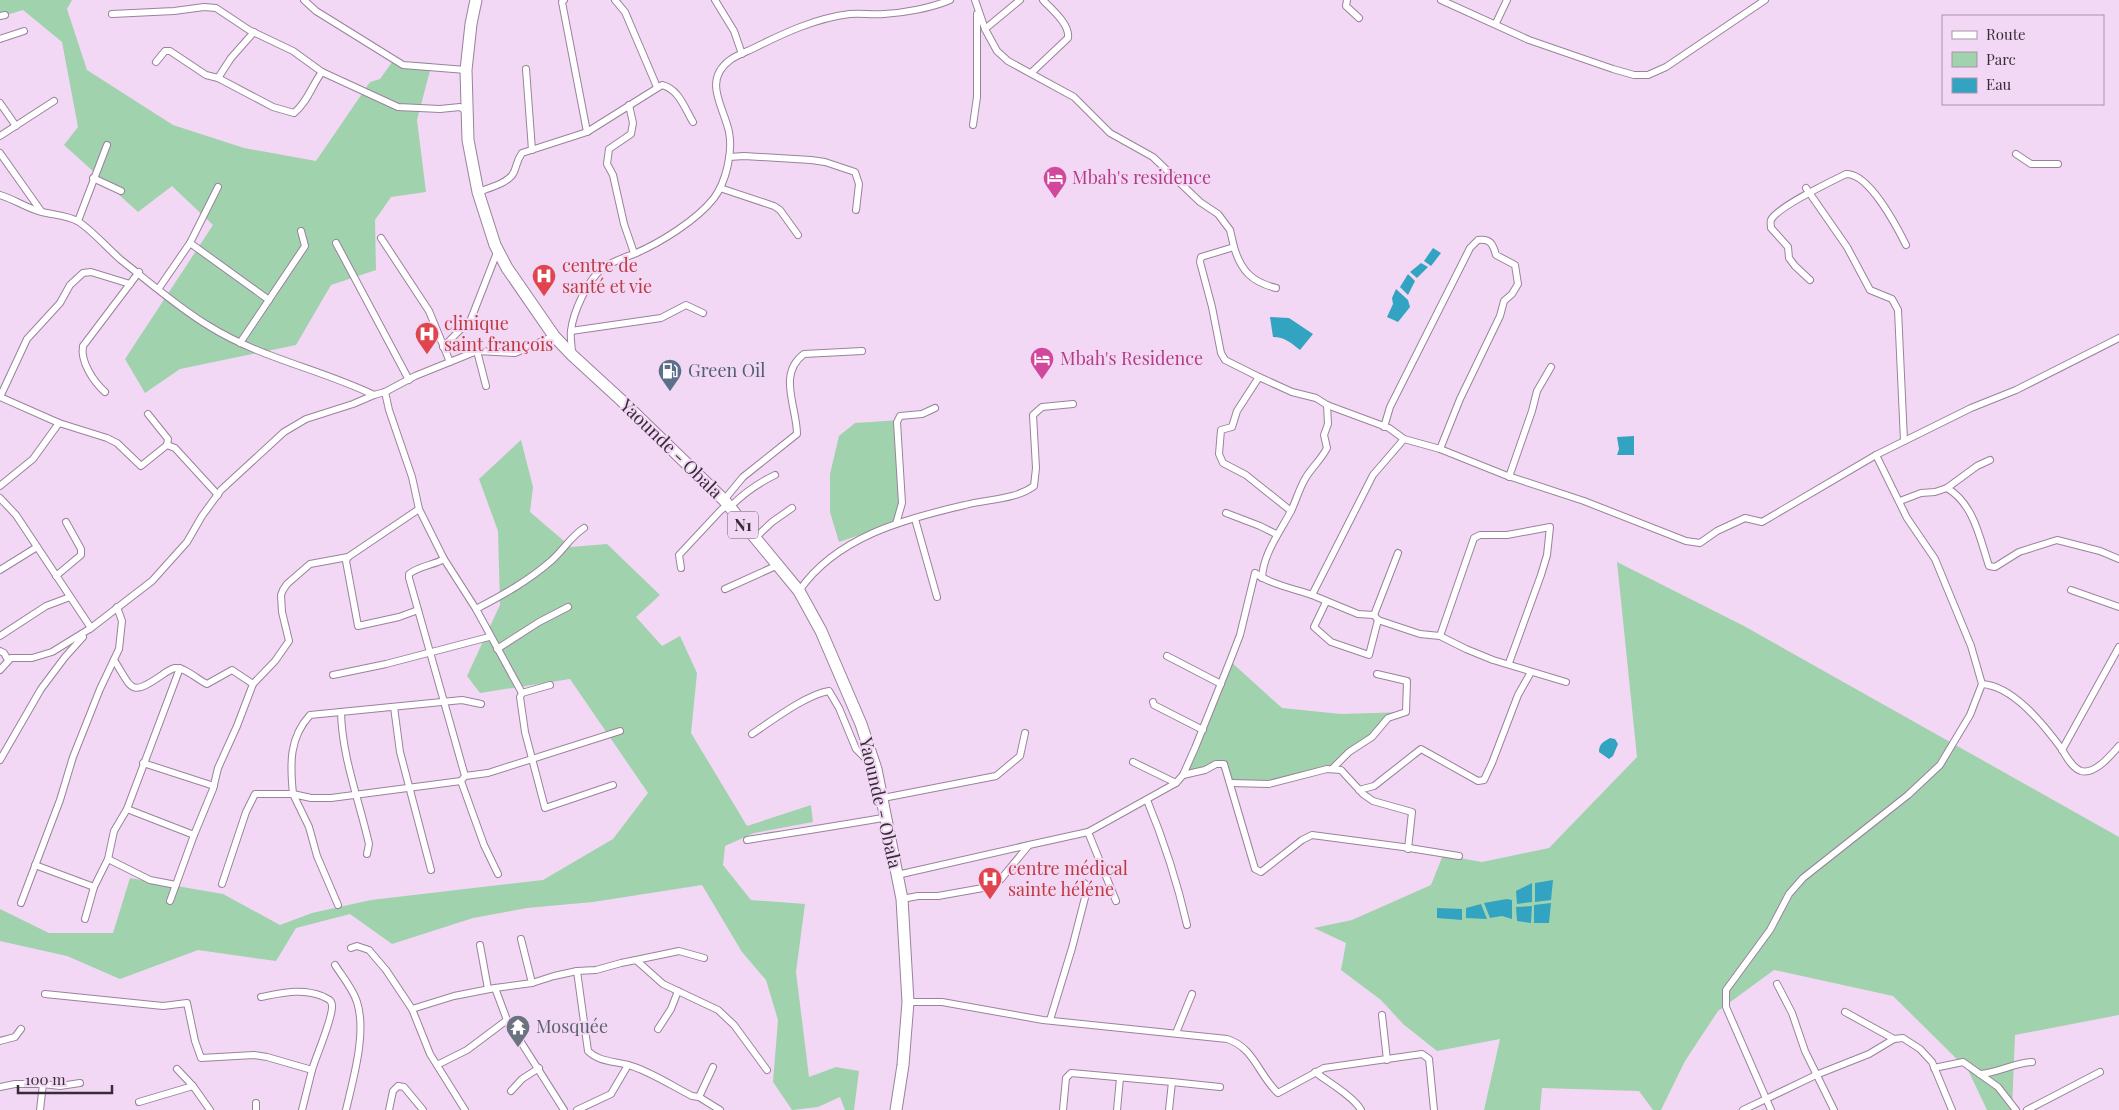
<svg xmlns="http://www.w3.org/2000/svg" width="2119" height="1110" viewBox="0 0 2119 1110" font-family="'Playfair Display',serif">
  <rect width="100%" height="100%" fill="#f2d8f4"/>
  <g fill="#a0d2ae">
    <path d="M0,0H72L67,9L87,70L173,125L244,148L316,161L370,82L380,79L395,58L402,62L432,63L417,120L426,192L391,197L375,220L376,270L331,285L296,345L180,369L145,393L125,359L213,225L172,186L138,212L64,145L78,127L62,42L23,10L0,17Z"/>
    <path d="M901,420L899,431L904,507L901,521L839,542L830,512V474L839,436L855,423Z"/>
    <path d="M521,440L533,487L530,512L571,547L607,544L660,595L636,617L662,646L680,636L697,673L691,733L747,826L811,805L813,822L754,833L725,846L723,865L751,900L805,904L796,972L809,1077L836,1067L859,1071L854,1110H845L840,1097L818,1107L792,1110L773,1082L778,1020L766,980L742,952L702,885L593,902L527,908L473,918L392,944L350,914L296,928L276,961L198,950L120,979L67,956L0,941V909L49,933H113L130,878L223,894L280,925L312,913L371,900L543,880L613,839L648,793L570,679L480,693L467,676L500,605L498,531L479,479Z"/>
    <path d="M1617,562L1744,626L2119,837V1015L2015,1035L2012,1110H1987L1968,1070L1893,996L1774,970L1718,1011L1685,1061L1661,1110H1653L1639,1091L1542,1088L1540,1110H1484L1500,1039L1437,1051L1403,1024L1381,1000L1341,970L1346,943L1314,928L1352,920L1431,885L1443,855L1482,862L1549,848L1637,757Z"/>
    <path d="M1230,661L1282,708L1341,714L1406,712L1388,718L1372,737L1332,769L1269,784L1231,783L1224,764L1183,775Z"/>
  </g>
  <g fill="#32a4c1">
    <path d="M1433,248L1441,253L1431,266L1424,261Z"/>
    <path d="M1421,263L1428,267L1417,278L1410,272Z"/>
    <path d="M1408,274L1415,281L1408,295L1400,287Z"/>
    <path d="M1396,289L1408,300L1410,307L1398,322L1387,317L1393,304L1392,298Z"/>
    <path d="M1270,317L1289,318L1313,334L1300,350C1291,343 1285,337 1273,337Z"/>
    <path d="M1634,436V455H1617L1619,449L1617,437Z"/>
    <path d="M1610,738L1615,739L1618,744L1613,756L1609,759L1599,752C1599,744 1603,742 1610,738Z"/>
    <path d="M1553,880L1551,900L1535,902V883Z"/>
    <path d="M1532,883V902L1517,904L1516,891Z"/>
    <path d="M1507,899L1512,900V919L1502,916L1490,918L1484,903Z"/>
    <path d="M1551,903L1549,923H1534V905Z"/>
    <path d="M1481,904L1487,919L1466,918V908Z"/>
    <path d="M1532,906L1531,923L1517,921L1516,907Z"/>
    <path d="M1437,908L1462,909V920L1437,918Z"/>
  </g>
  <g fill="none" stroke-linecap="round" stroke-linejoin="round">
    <defs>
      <g id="street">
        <path d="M304,0L316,11L403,65L466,70"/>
        <path d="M564,0L562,2L587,132"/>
        <path d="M615,0L625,12L657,87"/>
        <path d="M715,0L734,31L742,54"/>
        <path d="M975,0L985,29L997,51L1008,61L1074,97L1110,133L1153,157L1200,202L1218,214L1230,230L1234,247L1201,257L1200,262L1212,307L1221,353L1225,360L1259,377"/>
        <path d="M1347,0L1346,6L1359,18"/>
        <path d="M1441,0L1529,40L1613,69L1634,75H1648L1666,67L1765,0"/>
        <path d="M112,14L174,11L204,7L216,8L249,30L293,51L322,72"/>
        <path d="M0,16L5,15"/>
        <path d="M1496,23L1507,0"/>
        <path d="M985,29L1020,0"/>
        <path d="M0,39L24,31"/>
        <path d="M156,62L165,51H170L206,75L218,78L273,107L294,113C307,103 312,85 322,72L398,107L440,109L460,107L466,111"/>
        <path d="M526,69L532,150"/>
        <path d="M1031,73L1068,38C1070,24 1052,10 1043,0"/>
        <path d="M218,78L231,58L254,32"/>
        <path d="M0,103L16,126"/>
        <path d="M629,105L633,123L631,134L609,149L607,164L613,175L624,224L634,253"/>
        <path d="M973,125L977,97V14"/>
        <path d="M0,136L54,101"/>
        <path d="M0,153L41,211"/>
        <path d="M2016,154L2031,164H2058"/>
        <path d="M729,157L744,156L811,160L825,162L855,172L859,184L856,210"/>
        <path d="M93,178L121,191"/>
        <path d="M720,188L774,206L780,210L798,235"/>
        <path d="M1806,188L1847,247L1870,290L1892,299L1898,310L1904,441"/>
        <path d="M478,192C489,188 509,183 514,172C517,165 517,160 522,153L587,132L662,85C679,89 685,109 693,122"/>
        <path d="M0,195C14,199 28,209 42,212C54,215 68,215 79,222C94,232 107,248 121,260C148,281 180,309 209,326C260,358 320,369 374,395L385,392L415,376L477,351L515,353L554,336"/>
        <path d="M78,221L107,145"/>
        <path d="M381,238L429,311L450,362"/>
        <path d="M190,243L269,300"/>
        <path d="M336,243L409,380"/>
        <path d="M1234,247C1241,271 1252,282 1276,288"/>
        <path d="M1810,280L1795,266L1789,258L1788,247L1771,228C1771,225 1770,222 1771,220C1777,207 1832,181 1846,174C1869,173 1897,227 1906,245"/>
        <path d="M159,288L190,243L218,187"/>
        <path d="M571,331L661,318L686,305L703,313"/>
        <path d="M240,343L305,246L301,231"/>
        <path d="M443,347L471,319L496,255V249"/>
        <path d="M477,351L486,386"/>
        <path d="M572,354C572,346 570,338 571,331C573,312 588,279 603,268C613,261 623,258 634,254C660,243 697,220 714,198C726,182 733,152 729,132C724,107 702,81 730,60C737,55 746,52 754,48C784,33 816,18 850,14C861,13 872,15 884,14C904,13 931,8 950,0"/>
        <path d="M105,392C94,382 80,362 83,346L139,272"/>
        <path d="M385,392L389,410L412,477L419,509L444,559L476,609L522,693L520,697L525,732L545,808L613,785"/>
        <path d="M0,397L27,339L60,303L70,285L83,273L91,272L130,284"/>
        <path d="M0,397L59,423L107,438L117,443L141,466L167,445"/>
        <path d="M148,414L168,439L167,445"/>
        <path d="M1384,427L1390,407L1470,248L1478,240C1490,238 1493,244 1496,255L1515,265L1518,284L1512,294L1504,301L1500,316L1460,399L1440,449"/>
        <path d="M167,445L175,448L218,495"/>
        <path d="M1509,477L1532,411L1537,391L1551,367"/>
        <path d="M0,486L33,459L59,423"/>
        <path d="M1947,488C1974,504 1980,539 1989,566L1995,567L2019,552L2057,540L2100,551L2119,559"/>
        <path d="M0,498L16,515L91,628L90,629"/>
        <path d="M724,500L743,477L797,434C797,407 777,374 804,354L862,351"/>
        <path d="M1900,501L1921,493L1935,492L1947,488L1977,466L1990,460"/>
        <path d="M1291,511L1246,475L1223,463L1219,454L1221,430L1232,427L1237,411L1259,377L1292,392L1316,398L1327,405L1389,428L1404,439L1440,449L1505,475L1584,501L1686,541L1700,543L1717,531L1745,518L1762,522L1876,455L1971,408L2016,390L2119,338"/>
        <path d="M1226,513L1260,526L1276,534"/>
        <path d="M915,519L937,597"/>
        <path d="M896,524L902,503L897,422L900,416L922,414L935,408"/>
        <path d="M754,539L772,522L792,508"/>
        <path d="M444,559C434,565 419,566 409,574V578L465,776"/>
        <path d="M681,568L679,555L721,510L725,507H730C743,494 758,483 775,475"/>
        <path d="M0,570L37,547"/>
        <path d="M56,576L81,555V549L66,522"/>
        <path d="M1262,578C1263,554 1280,532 1291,511C1296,501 1299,489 1305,479C1311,468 1321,460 1327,448L1324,435L1328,424L1327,405"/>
        <path d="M725,589L778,565"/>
        <path d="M2071,590L2119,607"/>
        <path d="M799,591C836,537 904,519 965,505C987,499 1015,500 1034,486L1036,468L1033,415L1042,407L1073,404"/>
        <path d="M1312,595L1358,614L1374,615L1378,620L1420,634L1440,636L1466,649L1493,660L1566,682"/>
        <path d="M1326,602L1314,627L1331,642L1369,655L1378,620"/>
        <path d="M476,609C503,595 528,581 551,561C563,551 570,537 584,528"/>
        <path d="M418,610L399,617L358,626L346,561L348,557L419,509"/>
        <path d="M1374,615L1398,553"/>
        <path d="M0,636L46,606L70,597"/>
        <path d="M1440,636L1474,538L1480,535H1507L1550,527L1547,555L1541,575L1509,663"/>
        <path d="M497,649L539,622L568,607"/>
        <path d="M0,651L4,653L8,660"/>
        <path d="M1167,656L1221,684"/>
        <path d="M114,660C133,690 130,697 162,675C166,672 171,669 175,668C185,667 198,680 207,684L232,670L253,684L275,661L289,641L282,612L281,595L283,590L287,584L310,564L348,557"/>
        <path d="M0,670L11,658H32L52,652L91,628L152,581L187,542L202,516L221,490L284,432L306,419L353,404L374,395"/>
        <path d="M333,675L386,664L489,637"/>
        <path d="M1982,684C2013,686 2043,724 2061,748C2066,756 2072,768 2081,771C2095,775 2111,755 2119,746"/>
        <path d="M522,693L550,685"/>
        <path d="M1153,702L1154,705L1203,730"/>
        <path d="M394,707L400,752L431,870"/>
        <path d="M341,712C342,757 359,800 369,844L367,854"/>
        <path d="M752,734C770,722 807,694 829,691L839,708L856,749L872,765"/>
        <path d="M2062,750L2119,647"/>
        <path d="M0,760L41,689L65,657L83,637"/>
        <path d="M1133,762L1176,783"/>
        <path d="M143,763L214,786"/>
        <path d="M1332,769L1349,752L1372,737L1388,718L1406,712L1407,681L1377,674"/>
        <path d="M1183,775L1205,770L1216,764H1224L1255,869L1261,872L1302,840L1312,835L1403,847L1459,856"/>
        <path d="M461,781L484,845L498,874"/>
        <path d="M1231,783L1269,784L1327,769L1341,770L1363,794L1373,801L1412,812L1408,849"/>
        <path d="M1359,790L1374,786L1421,749L1478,781L1484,780L1492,763L1518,695L1531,672"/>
        <path d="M883,798L996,776L1020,756L1025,733"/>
        <path d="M1147,800C1164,841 1177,881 1187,925"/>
        <path d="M127,809L194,835"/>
        <path d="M1088,832L1116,901"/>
        <path d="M747,840C794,832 840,826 887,817"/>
        <path d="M108,859L150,880L176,885"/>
        <path d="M35,865L94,887"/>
        <path d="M897,875L1029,845"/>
        <path d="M222,884L246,812L255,794H293C290,764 289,738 310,715L462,700L481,704"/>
        <path d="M902,899L918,896H938L994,886L1001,879L1029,845L1088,832L1176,783L1183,775L1195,748L1230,661L1240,635L1255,573C1270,584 1294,589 1312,595L1373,475L1404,439"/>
        <path d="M170,901L194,835L213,789L218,768L237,726L253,684"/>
        <path d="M21,903L60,800L73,757L100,689L119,649L122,621L117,607"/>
        <path d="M338,905L317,856L309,827L293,794L311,798H331L461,781L465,776L488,773L620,731"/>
        <path d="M85,919L94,887L108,859L114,831L127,809L180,668"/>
        <path d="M521,939L532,983"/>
        <path d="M480,945L488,989"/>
        <path d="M351,948L357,946L369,950L386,970L412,1009L430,1054L465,1110"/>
        <path d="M636,960L679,951L704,958"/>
        <path d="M335,965C342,976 353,989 357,1002C367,1033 353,1079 346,1110"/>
        <path d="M577,971L588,1051C599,1062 614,1061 628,1065C648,1070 674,1087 692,1096L699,1097L720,1110"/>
        <path d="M1777,984L1792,1013L1805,1051L1834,1110"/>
        <path d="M495,988L507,1020L564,1110"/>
        <path d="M45,994L163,1006L187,1003L195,1041L201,1058L254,1055L267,1057L312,1070L302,1110"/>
        <path d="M261,997C282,993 301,988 322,996C328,999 332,1000 332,1006C333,1018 316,1056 312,1070"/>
        <path d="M908,1002H942L1043,1020L1227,1039C1254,1047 1259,1076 1278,1093L1324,1068L1422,1054L1429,1059L1434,1110"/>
        <path d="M412,1009L454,996L495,988L532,983L554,976L577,971L596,970L621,963L636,960L663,984L718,1010L734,1025L767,1070"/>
        <path d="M1845,1012L1894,1039"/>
        <path d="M1382,1015L1387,1060"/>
        <path d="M1050,1020L1072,948L1088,886L1084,883"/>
        <path d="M658,1029L671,1009L678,991"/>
        <path d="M1176,1033L1192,994"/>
        <path d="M0,1041L15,1037L21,1029"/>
        <path d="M437,1065L467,1050L507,1020"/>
        <path d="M1934,1068L1963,1062L1998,1087L2016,1110"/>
        <path d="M177,1069L193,1086L210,1110"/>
        <path d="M1315,1072C1328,1082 1354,1097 1361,1110"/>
        <path d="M1980,1074C1998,1073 2013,1063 2032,1062"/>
        <path d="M1172,1082L1220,1087"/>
        <path d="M0,1087L15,1084H43"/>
        <path d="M511,1091L522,1079L539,1068"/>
        <path d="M699,1097L713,1067"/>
        <path d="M139,1102L193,1086"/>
        <path d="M256,1103V1110"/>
        <path d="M40,1110L43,1084L60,1086L80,1083"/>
        <path d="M389,1110L393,1091L398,1086L404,1087L423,1110"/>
        <path d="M577,1110L611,1094L628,1065"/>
        <path d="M1063,1110L1066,1078L1071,1073L1172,1082L1169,1110"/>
        <path d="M1117,1110L1120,1078"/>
        <path d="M1743,1110L1816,1075L1869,1054L1894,1039L1903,1038L1920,1049L1932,1062L1952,1110"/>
        <path d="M1771,1110L1726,1007V990L1770,930L1789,894L1803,878L1908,795L1940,765L1970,715L1982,684L1971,646L1935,559L1907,518L1876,455"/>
        <path d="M2027,1110L2100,1072"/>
      </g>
      <path id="highway" d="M476,0L471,24L466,70L468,140L478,192L495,245L507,268L554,336L572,355L621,400L724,500L799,591L821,631L861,724L876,769L902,899L908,1002L903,1065L896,1110"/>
    </defs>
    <use href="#street" stroke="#9a829c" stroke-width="8"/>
    <use href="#highway" stroke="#9a829c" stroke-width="13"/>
    <use href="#street" stroke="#fff" stroke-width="6"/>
    <use href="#highway" stroke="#fff" stroke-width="11"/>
  </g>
  <defs>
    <symbol id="hotel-pin" viewBox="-11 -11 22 30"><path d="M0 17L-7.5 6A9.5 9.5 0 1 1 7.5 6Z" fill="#d1479c" stroke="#f2d8f4"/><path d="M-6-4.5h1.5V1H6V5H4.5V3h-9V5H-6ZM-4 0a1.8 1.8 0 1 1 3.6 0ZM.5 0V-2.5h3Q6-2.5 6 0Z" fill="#fff"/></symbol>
    <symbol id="hospital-pin" viewBox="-11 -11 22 30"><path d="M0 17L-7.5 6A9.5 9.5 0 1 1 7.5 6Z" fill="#e0444e" stroke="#f2d8f4"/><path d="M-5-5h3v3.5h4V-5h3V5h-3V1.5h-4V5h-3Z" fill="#fff"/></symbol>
    <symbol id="fuel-pin" viewBox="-11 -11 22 30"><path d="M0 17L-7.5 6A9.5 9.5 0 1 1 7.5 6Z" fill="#5c6f8a" stroke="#f2d8f4"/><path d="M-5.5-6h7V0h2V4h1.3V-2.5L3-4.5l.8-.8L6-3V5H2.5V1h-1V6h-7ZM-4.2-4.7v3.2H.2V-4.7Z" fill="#fff"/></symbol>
    <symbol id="temple-pin" viewBox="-11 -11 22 30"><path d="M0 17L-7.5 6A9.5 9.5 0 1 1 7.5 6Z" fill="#6b7280" stroke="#f2d8f4"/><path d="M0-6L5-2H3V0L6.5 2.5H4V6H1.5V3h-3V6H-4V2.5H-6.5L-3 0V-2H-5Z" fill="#fff"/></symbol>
  </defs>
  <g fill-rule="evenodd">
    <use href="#hotel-pin" x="1041" y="164" width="28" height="38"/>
    <use href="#hospital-pin" x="530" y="262" width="28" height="38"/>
    <use href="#hospital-pin" x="413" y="320" width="28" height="38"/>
    <use href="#hotel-pin" x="1028" y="345" width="28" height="38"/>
    <use href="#fuel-pin" x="656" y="357" width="28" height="38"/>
    <use href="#hospital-pin" x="976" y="865" width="28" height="38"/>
    <use href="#temple-pin" x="504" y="1013" width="28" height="38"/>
  </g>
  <g text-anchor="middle" stroke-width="4" stroke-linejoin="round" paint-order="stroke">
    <rect fill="#f2d8f4" stroke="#6e6070" stroke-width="1" x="728" y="511.5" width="30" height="27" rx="4"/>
    <g font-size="16" font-weight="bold" fill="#362c37">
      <text x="743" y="531">N1</text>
    </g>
    <g font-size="18" fill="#b23c85" stroke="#f2d8f4" text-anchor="start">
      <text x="1072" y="184">Mbah's residence</text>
      <text x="1060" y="365">Mbah's Residence</text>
    </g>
    <g font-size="18" fill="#be3a42" stroke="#f2d8f4" text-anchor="start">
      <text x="562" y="272">centre de<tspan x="562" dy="21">santé et vie</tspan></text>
      <text x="444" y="330">clinique<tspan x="444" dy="21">saint françois</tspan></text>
      <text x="1008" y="875">centre médical<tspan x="1008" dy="21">sainte héléne</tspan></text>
    </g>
    <g font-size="18" fill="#4e5e75" stroke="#f2d8f4" text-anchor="start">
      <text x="688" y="377">Green Oil</text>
    </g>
    <g font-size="18" fill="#362c37" stroke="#f2d8f4">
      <text transform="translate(671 449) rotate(44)" y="6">Yaounde - Obala</text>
      <text transform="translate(880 803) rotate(77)" y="6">Yaounde - Obala</text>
    </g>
    <g font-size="18" fill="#5b616d" stroke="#f2d8f4" text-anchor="start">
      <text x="536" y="1033">Mosquée</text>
    </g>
  </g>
  <rect x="1942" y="15" width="162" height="90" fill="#f2d8f4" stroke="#a793a8"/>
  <rect x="1952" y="31" width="25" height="8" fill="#ffffff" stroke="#a793a8"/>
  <text x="1986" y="40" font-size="15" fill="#362c37">Route</text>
  <rect x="1952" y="52" width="25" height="15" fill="#a0d2ae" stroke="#a793a8"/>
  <text x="1986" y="65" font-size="15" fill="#362c37">Parc</text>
  <rect x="1952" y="78" width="25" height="15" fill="#32a4c1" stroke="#a793a8"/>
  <text x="1986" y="90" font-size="15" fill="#362c37">Eau</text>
  <path d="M18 1085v8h94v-8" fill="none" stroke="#362c37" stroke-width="2.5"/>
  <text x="25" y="1085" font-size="15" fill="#362c37" stroke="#f2d8f4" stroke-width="4" paint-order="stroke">100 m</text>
</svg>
